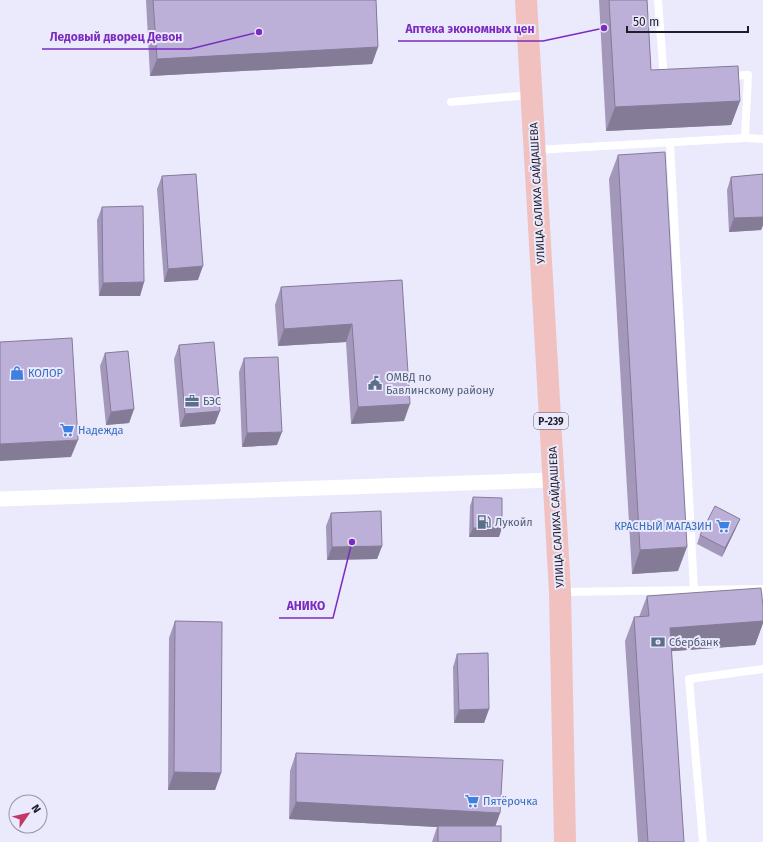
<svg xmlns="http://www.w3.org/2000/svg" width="763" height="842" viewBox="0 0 763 842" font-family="'Fira Sans',sans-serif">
  <rect width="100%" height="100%" fill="#ebe9fc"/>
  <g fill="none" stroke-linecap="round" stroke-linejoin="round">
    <g stroke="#fff" stroke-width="8">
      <path d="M658,0L664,80"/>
      <path d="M451,102L531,95"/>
      <path d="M745,138L763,139"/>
      <path d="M670,143L694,590"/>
      <path d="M535,150L745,138L748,75L728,76"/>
      <path d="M561,592L763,589"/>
      <path d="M703,842L689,679L763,669"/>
    </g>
    <path stroke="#fff" stroke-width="15" d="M0,499L554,480"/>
    <path stroke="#f0c1bf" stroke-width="22" d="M526,0L560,592L565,842"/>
  </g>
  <g fill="#a397ba">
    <path d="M146,0H376L378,47L372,64L150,76Z"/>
    <path d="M599,0H647L651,70L740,101L731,125L606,131Z"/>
    <path d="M618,155L678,571L632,574L609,179Z"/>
    <path d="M763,174V225L761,230L729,232L727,190L731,177Z"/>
    <path d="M162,176L198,280L164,282L157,189Z"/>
    <path d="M102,207L144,282L140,296H99L97,220Z"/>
    <path d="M402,280L404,421L351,424L346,342L278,346L275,305L281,287Z"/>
    <path d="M179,345L215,424L180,427L174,359Z"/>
    <path d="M105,353L134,409L129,423L106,425L100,366Z"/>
    <path d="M244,358L277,445L242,447L239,372Z"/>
    <path d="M473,497L499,537H469L470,506Z"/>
    <path d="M331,513L382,546L377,559L327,560L326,526Z"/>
    <path d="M736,528L722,557L697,544L700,535Z"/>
    <path d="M647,596L763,607V623L755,645L671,651L684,842H638L625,641L634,617H639Z"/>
    <path d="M175,621L221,773L215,790H168L169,638Z"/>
    <path d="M457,654L489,709L484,723H454L453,667Z"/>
    <path d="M296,753L500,813L495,826L501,842H432L437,827L289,819L290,771Z"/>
  </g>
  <g fill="#847b97">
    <path d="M378,47L372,64L150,76L157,59Z"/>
    <path d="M740,101L731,125L606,131L615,107Z"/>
    <path d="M763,217V225L761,230L729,232L734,218Z"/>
    <path d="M203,266L198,280L164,282L168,269Z"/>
    <path d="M144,282L140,296H99L103,283Z"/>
    <path d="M352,324L346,342L278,346L284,329Z"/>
    <path d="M410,404L404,421L351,424L358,407Z"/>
    <path d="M134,409L129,423L106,425L111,412Z"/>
    <path d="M220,411L215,424L180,427L185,414Z"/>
    <path d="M282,432L277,445L242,447L247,433Z"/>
    <path d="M78,440L71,457L0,461V444Z"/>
    <path d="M740,519L736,528L722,557L725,548Z"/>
    <path d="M473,528H502L499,537H469Z"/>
    <path d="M382,546L377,559L327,560L332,547Z"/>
    <path d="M687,547L678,571L632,574L640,550Z"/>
    <path d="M763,621V623L755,645L661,652L670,628Z"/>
    <path d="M489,709L484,723H454L459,710Z"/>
    <path d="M174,772L221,773L215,790H168Z"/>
    <path d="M296,802L500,813L494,830L438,826L437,827L289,819Z"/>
  </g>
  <g fill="#bdb0d8" stroke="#847b97">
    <path d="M153,0H376L378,47L157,59Z"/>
    <path d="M609,0H647L651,70L738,66L740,101L615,107Z"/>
    <path d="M665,152L687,547L640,550L618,155Z"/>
    <path d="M196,174L203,266L168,269L162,176Z"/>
    <path d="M763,174V217L734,218L731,177Z"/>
    <path d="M143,206L144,282L103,283L102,207Z"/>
    <path d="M402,280L410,404L358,407L352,324L284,329L281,287Z"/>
    <path d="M72,338L78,440L0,444V342Z"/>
    <path d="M214,342L220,411L185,414L179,345Z"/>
    <path d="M128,351L134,409L111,412L105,353Z"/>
    <path d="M278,357L282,432L247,433L244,358Z"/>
    <path d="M473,497L502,498V528H473Z"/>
    <path d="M715,506L740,519L725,548L700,535Z"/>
    <path d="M381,511L382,546L332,547L331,513Z"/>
    <path d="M761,588L763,607V621L670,628L684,842H648L634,617L649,616L647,596Z"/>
    <path d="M175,621L222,622L221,773L174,772Z"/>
    <path d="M488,653L489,709L459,710L457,654Z"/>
    <path d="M296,753L503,760L500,813L296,802Z"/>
    <rect x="438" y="826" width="63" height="16"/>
  </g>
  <defs>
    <symbol id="shop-bare" viewBox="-9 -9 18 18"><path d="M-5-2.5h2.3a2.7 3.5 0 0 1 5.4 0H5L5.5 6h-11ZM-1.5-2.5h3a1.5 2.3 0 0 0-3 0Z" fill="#3f7fe0" stroke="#ebe9fc" stroke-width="2.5" paint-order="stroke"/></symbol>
    <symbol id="civic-bare" viewBox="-9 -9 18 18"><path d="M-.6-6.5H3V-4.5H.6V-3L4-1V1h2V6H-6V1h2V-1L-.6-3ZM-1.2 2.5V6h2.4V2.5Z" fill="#5c6f8a" stroke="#ebe9fc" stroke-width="2.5" paint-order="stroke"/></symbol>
    <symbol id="office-bare" viewBox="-9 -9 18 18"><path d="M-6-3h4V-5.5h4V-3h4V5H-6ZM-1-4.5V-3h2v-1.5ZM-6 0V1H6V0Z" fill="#5c6f8a" stroke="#ebe9fc" stroke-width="2.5" paint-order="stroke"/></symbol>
    <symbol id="supermarket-bare" viewBox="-9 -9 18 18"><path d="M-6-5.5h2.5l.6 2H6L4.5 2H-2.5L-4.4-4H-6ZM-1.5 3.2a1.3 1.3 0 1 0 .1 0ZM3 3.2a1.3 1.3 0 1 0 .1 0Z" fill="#3f7fe0" stroke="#ebe9fc" stroke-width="2.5" paint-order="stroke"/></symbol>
    <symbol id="fuel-bare" viewBox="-9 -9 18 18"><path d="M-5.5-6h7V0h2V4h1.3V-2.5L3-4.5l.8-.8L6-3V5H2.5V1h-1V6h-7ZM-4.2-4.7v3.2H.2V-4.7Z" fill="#5c6f8a" stroke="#ebe9fc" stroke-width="2.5" paint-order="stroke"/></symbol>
    <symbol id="bank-bare" viewBox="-9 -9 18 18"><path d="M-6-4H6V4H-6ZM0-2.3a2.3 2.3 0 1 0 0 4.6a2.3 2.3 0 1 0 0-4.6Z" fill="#5c6f8a" stroke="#ebe9fc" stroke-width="2.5" paint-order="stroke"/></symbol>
  </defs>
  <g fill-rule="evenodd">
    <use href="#shop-bare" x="7" y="363" width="20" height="20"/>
    <use href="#civic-bare" x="365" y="373" width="20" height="20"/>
    <use href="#office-bare" x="182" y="391" width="20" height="20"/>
    <use href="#supermarket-bare" x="57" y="420" width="20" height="20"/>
    <use href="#fuel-bare" x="474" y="512" width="20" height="20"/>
    <use href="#supermarket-bare" x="713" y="516" width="20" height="20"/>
    <use href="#bank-bare" x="648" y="632" width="20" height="20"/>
    <use href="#supermarket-bare" x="462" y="791" width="20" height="20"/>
  </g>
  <g text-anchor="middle" stroke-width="4" stroke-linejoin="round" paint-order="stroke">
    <rect fill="#ebe9fc" stroke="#5c5a68" stroke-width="1" x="534" y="413" width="34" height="16" rx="3"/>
    <g font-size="10" font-weight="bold" fill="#1f1d29">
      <text x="551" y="425">Р-239</text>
    </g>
    <g font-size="11" fill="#1f1d29" stroke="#ebe9fc">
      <text transform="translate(537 193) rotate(-93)" y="4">УЛИЦА САЛИХА САЙДАШЕВА</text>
      <text transform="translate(556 517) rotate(-93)" y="4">УЛИЦА САЛИХА САЙДАШЕВА</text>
    </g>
    <g font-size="11" fill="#366cbe" stroke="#ebe9fc" text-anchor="start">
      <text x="28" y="377">КОЛОР</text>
      <text x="78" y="434">Надежда</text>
      <text x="712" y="530" text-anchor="end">КРАСНЫЙ МАГАЗИН</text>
      <text x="483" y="805">Пятёрочка</text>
    </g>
    <g font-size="11" fill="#4e5e75" stroke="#ebe9fc" text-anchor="start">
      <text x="386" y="381">ОМВД по<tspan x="386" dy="13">Бавлинскому району</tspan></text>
      <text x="203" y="405">БЭС</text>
      <text x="495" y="526">Лукойл</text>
      <text x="669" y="646">Сбербанк</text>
    </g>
  </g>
  <path fill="none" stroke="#7b2cbf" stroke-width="1.5" d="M604 28L543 41H398M259 32L190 49H42M352 542L333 618H279"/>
  <g fill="#7b2cbf" stroke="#ebe9fc" stroke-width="1.5">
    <circle cx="604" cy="28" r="4"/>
    <circle cx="259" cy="32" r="4"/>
    <circle cx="352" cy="542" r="4"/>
  </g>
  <g font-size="12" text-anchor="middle" font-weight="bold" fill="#7b2cbf" stroke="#ebe9fc" stroke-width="4" stroke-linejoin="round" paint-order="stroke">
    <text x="470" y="33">Аптека экономных цен</text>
    <text x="116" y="41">Ледовый дворец Девон</text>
    <text x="306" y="610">АНИКО</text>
  </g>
  <g transform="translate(28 814) rotate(56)"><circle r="19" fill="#ebe9fc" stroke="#9997a8"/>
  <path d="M0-3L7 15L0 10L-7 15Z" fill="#c43767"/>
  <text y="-6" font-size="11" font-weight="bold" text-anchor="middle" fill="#1f1d29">N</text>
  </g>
  <path d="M627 26v6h121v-6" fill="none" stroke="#1f1d29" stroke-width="2"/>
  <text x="633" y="26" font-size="12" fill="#1f1d29" stroke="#ebe9fc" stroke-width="3" paint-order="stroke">50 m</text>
</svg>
